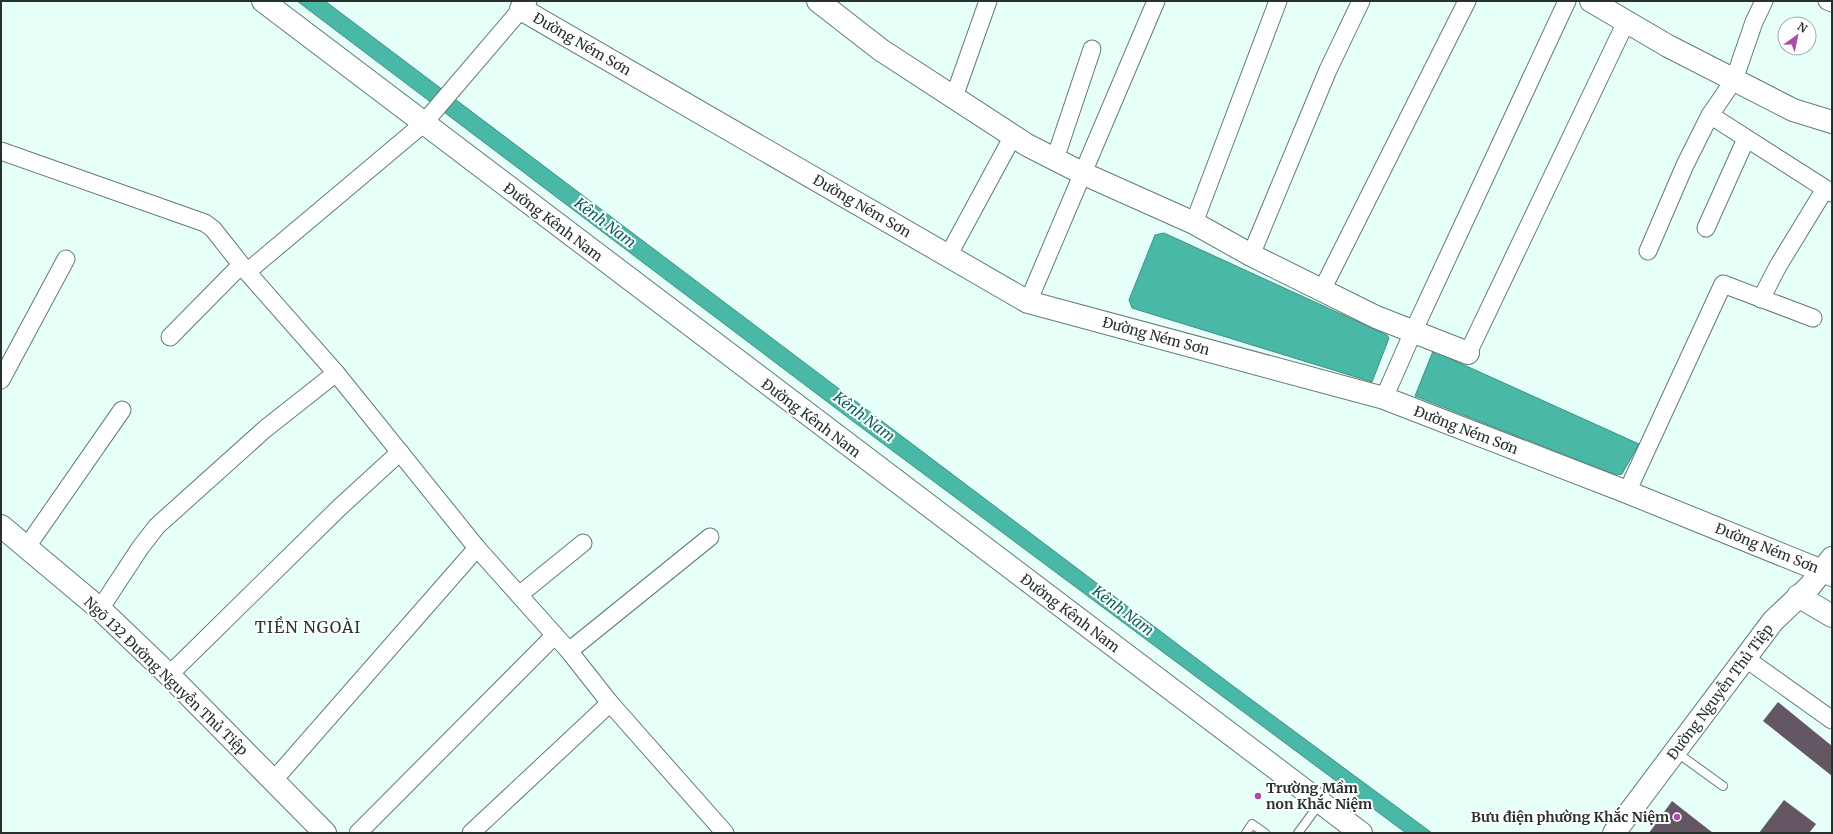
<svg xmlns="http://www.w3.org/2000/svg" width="1833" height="834" viewBox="0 0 1833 834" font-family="Merriweather,serif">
  <rect width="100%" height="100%" fill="#e6fff9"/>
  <g fill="#49b8a7" stroke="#3f9083">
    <path d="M297,1H325L1233,686L1432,833H1406L858,425Z"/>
    <path d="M1164,233L1387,335L1389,338L1372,382L1132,308L1129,300L1155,235Z"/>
    <path d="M1433,351L1639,444L1622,474L1616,475L1415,396Z"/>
  </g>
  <g fill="#645663">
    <path d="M1778,702L1832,746V776L1763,721Z"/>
    <path d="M1784,800L1816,824L1809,833H1759Z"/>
    <path d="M1672,801L1713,833H1649Z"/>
  </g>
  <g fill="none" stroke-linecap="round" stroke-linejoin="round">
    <defs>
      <g id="lane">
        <path d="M1676,752L1723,786"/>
        <path d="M1246,833L1252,824L1265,833"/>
        <path d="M1298,833L1320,803"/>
      </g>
      <g id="street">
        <path d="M1764,1L1754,22L1734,80L1710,115L1832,193"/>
        <path d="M1827,1L1832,3"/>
        <path d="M954,97L988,1"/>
        <path d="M1,151L205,223L213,229L247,272L336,373L477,548L569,651L610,703L725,833"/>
        <path d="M1055,159L1092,49"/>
        <path d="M1194,223L1278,1"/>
        <path d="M1706,228L1746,139"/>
        <path d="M1648,251L1685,165L1710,115"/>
        <path d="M1251,255L1328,70L1361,1"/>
        <path d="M948,256L1013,136"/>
        <path d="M247,272L423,124L528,1"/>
        <path d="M1322,290L1467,1"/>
        <path d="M1761,299L1778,266L1825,189"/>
        <path d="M1028,302L1156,1"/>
        <path d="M170,337L241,265"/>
        <path d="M1468,353L1626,22"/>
        <path d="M1,380L66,259"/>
        <path d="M1384,398L1413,332L1567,1"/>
        <path d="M1627,492L1723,284L1813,318"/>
        <path d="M26,548L122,410"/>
        <path d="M519,595L583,543"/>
        <path d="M100,609L140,548L157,526L265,429L336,373"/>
        <path d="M569,651L710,537"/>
        <path d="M1745,658L1832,720"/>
        <path d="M169,675L340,507L400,452"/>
        <path d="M273,781L477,548"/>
        <path d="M358,833L555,635"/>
        <path d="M471,833L610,703"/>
      </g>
      <g id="secondary">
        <path d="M263,1L1361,833"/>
        <path d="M818,1L881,50L1027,145L1082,173L1194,223L1251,255L1376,317L1468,353"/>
        <path d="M1591,1L1668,46L1793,110L1832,122"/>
        <path d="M521,9L1028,302L1384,398L1627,492L1832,575"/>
        <path d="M1,526L100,609L169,675L325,833"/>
        <path d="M1798,596L1832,616"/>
        <path d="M1614,833L1773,621L1810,586L1832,558"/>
      </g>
    </defs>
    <use href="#lane" stroke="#647b76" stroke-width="10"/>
    <use href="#street" stroke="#647b76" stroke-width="19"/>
    <use href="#secondary" stroke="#647b76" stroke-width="24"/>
    <use href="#lane" stroke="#fff" stroke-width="8"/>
    <use href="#street" stroke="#fff" stroke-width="17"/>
    <use href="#secondary" stroke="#fff" stroke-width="22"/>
  </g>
  <g fill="#b049ac" stroke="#fff" stroke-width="1.5">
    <circle cx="1258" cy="796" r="4"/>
    <circle cx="1677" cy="817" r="4"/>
  </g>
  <g text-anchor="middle" stroke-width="4" stroke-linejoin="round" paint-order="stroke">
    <g font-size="14" fill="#27312f" stroke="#fff">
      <text transform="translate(582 44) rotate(30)" y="5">Đường Ném Sơn</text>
      <text transform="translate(862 206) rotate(30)" y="5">Đường Ném Sơn</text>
      <text transform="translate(553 222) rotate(37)" y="5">Đường Kênh Nam</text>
      <text transform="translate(1156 336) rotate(15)" y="5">Đường Ném Sơn</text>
      <text transform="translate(811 418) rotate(37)" y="5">Đường Kênh Nam</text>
      <text transform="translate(1466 430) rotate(21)" y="5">Đường Ném Sơn</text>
      <text transform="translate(1767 548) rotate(22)" y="5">Đường Ném Sơn</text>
      <text transform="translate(1070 613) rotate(37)" y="5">Đường Kênh Nam</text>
      <text transform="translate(166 676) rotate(44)" y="5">Ngõ 132 Đường Nguyễn Thủ Tiệp</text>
      <text transform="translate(1720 692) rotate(-53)" y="5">Đường Nguyễn Thủ Tiệp</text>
    </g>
    <g font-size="14" font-weight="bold" fill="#27312f" stroke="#fff" text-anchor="start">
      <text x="1266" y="793">Trường Mầm<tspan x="1266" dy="16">non Khắc Niệm</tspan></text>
      <text x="1669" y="822" text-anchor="end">Bưu điện phường Khắc Niệm</text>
    </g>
    <g font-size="15" font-style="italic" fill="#046458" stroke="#fff">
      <text transform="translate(605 223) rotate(37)" y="5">Kênh Nam</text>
      <text transform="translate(864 417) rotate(37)" y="5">Kênh Nam</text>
      <text transform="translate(1123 611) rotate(37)" y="5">Kênh Nam</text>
    </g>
    <g font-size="16" letter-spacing="1" fill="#253935" stroke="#fff">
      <text x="308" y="633">TIỀN NGOÀI</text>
    </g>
  </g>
  <rect width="1833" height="834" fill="none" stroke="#27312f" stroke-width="4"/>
  <g transform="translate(1797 36) rotate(33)"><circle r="19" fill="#ffffff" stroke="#a9adac"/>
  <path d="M0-3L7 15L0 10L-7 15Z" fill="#b049ac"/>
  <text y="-6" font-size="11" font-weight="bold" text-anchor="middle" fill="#27312f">N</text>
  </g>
</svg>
